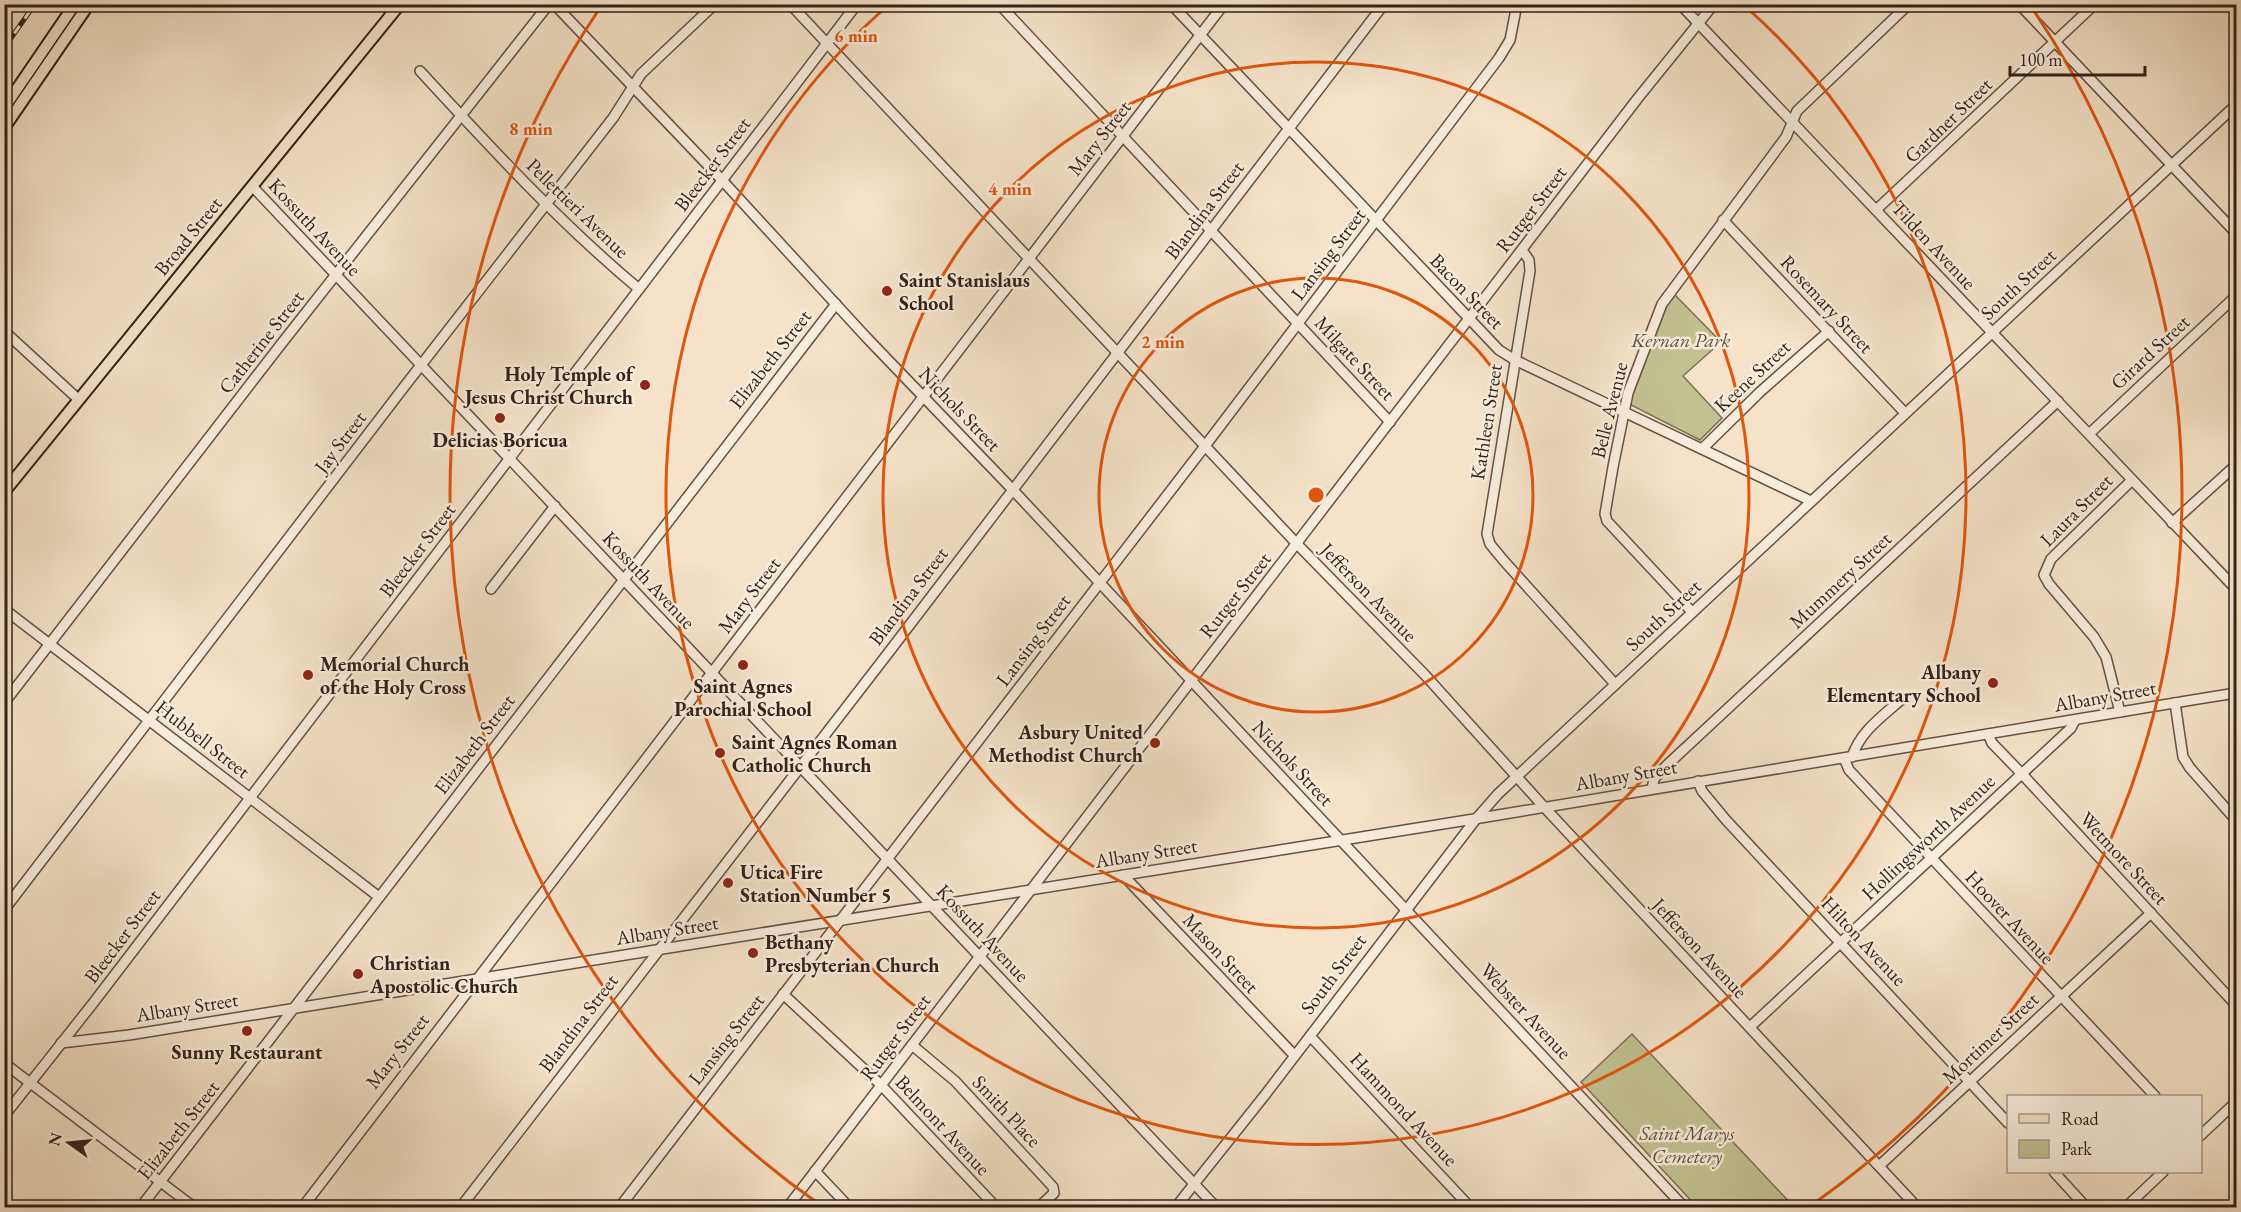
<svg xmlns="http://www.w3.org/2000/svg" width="2241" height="1212" viewBox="0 0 2241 1212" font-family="'EB Garamond',serif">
  <rect width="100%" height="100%" fill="#f5e2c8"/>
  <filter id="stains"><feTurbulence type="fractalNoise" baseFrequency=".00333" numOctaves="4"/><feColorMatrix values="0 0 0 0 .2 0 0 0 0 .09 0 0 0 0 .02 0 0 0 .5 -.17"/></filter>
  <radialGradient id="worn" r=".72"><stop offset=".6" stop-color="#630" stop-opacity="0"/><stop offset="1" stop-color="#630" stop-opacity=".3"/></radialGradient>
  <g fill="#c2c192" stroke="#7c7156" stroke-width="1.5">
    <path d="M1674,294L1721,342L1683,376L1722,418L1700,440L1629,404L1663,310Z"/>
    <path d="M1632,1034L1794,1207H1697L1581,1082Z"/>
  </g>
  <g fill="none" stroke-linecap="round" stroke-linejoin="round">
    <defs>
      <g id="minor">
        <path d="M554,4L722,180L866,337L1012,489L1685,1208"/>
        <path d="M790,4L1297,544L1425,675L1545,808L1918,1208"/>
        <path d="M999,4L1390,422"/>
        <path d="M1171,4L1499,350L1515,360L1811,501"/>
        <path d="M1680,4L2236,589"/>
        <path d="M2019,4L2236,233"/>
        <path d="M420,71C490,147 560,223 639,289"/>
        <path d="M252,186L1217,1208"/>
        <path d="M1876,210L2095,4"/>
        <path d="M1723,220L1905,413"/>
        <path d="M1522,250L1529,260L1530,271L1487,534L1490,544L1504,561L1615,684"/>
        <path d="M4,331L78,399"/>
        <path d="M2089,434L2236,296"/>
        <path d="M1702,449L1760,392L1829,331"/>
        <path d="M2172,523L2236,465"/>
        <path d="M491,589L555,506"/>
        <path d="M4,609L379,897"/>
        <path d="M1692,612L1607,521L1605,514L1613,467L1628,393L1662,304L1786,137L1797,111L1909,4"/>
        <path d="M4,703L282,343L549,4"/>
        <path d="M2175,703L2183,757L2190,768L2236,820"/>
        <path d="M2120,712L2106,657L2094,637L2049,584L2044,575L2051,559L2132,480"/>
        <path d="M1988,734L1992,743L2022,774L2236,1005"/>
        <path d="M1852,757C1860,731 1883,716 1903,698"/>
        <path d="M1844,758L1849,770L2155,1096"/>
        <path d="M1698,781L1702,791L1726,820L2008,1123"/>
        <path d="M1652,789L1654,779L1666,766L2058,401"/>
        <path d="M1123,875L1294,1055"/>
        <path d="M4,910L404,387L613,118L641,74L715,4"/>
        <path d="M783,994L881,1085L997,1208"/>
        <path d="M1750,1027L2071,728L2075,720"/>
        <path d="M1310,1036L1471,1208"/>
        <path d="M61,1043L129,1035C577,962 1026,891 1474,819C1729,779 1982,733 2236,693"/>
        <path d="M912,1045L955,1081L1053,1187L1054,1193L1038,1208"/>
        <path d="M4,1063L195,1208"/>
        <path d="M4,1116L94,1002L857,4"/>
        <path d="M2200,1136L2236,1102"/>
        <path d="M1879,1166L2151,913"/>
        <path d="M815,1171L850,1208"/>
        <path d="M2054,1172L2087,1208"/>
        <path d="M140,1208L836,304"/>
        <path d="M302,1208L1224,4"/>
        <path d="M460,1208L889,652L1384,4"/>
        <path d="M619,1208L1205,446L1499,58L1510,40L1517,4"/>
        <path d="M787,1208L1638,98L1714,4"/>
        <path d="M1175,1208L1265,1095L1476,819L1498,794L2236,105"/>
        <path d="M2125,1208L2163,1172"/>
      </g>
      <g id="major">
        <path d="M4,108L75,4"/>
        <path d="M4,128L89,4"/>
        <path d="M4,492L400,4"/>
      </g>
    </defs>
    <use href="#minor" stroke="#655145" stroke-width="12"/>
    <use href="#major" stroke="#352119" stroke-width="14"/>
    <use href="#minor" stroke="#f8ecdb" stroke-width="9"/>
    <use href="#major" stroke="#f5e2c8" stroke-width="10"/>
    <defs>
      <path id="rail" d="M4,48L35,4"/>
    </defs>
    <use href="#rail" stroke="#352119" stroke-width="5"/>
    <use href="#rail" stroke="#f8ecdb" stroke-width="3" stroke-dasharray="9" stroke-linecap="butt"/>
  </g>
  <g fill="none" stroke="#df560d" stroke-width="3">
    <circle cx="1316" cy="495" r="217"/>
    <circle cx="1316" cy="495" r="433"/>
    <path d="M1747 8A650 650 0 1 1 885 8"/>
    <path d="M819 1204A866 866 0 0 1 598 11M2034 11A866 866 0 0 1 1813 1204"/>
  </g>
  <g fill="#8f2418" stroke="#f8ecdb" stroke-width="2">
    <circle cx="887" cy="291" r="6"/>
    <circle cx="645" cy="385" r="6"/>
    <circle cx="500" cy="418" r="6"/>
    <circle cx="743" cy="665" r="6"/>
    <circle cx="308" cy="675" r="6"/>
    <circle cx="1993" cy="683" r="6"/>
    <circle cx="1155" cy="743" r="6"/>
    <circle cx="720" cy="753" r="6"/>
    <circle cx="728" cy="883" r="6"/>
    <circle cx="753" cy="953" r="6"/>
    <circle cx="358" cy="974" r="6"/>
    <circle cx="247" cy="1031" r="6"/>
  </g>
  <g text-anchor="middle" stroke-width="5" stroke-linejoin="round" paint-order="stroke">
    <g font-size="20" fill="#352119" stroke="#f8ecdb">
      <text transform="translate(1948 120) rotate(-44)" y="7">Gardner Street</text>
      <text transform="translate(1099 138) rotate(-52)" y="7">Mary Street</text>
      <text transform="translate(712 164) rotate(-53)" y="7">Bleecker Street</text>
      <text transform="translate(578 208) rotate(44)" y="7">Pellettieri Avenue</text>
      <text transform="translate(1531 209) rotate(-53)" y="7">Rutger Street</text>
      <text transform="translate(1204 210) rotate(-53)" y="7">Blandina Street</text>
      <text transform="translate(315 227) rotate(47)" y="7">Kossuth Avenue</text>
      <text transform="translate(188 236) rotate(-51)" y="7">Broad Street</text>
      <text transform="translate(1934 245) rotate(47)" y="7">Tilden Avenue</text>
      <text transform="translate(1328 254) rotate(-53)" y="7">Lansing Street</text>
      <text transform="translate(2018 284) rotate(-43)" y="7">South Street</text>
      <text transform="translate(1467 291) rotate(46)" y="7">Bacon Street</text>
      <text transform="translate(1827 304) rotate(47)" y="7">Rosemary Street</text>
      <text transform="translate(261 342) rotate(-52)" y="7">Catherine Street</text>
      <text transform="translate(2150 352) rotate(-43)" y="7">Girard Street</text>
      <text transform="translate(1355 358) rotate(47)" y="7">Milgate Street</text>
      <text transform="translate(770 359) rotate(-52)" y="7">Elizabeth Street</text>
      <text transform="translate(1752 376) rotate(-43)" y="7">Keene Street</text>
      <text transform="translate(960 409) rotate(46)" y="7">Nichols Street</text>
      <text transform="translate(1609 410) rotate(-76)" y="7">Belle Avenue</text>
      <text transform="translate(1486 422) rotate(-81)" y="7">Kathleen Street</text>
      <text transform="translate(340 442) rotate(-53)" y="7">Jay Street</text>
      <text transform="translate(2076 510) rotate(-45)" y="7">Laura Street</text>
      <text transform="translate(417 550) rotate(-53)" y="7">Bleecker Street</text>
      <text transform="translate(649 580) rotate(47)" y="7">Kossuth Avenue</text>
      <text transform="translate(1840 580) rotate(-43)" y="7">Mummery Street</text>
      <text transform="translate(1369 592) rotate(46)" y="7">Jefferson Avenue</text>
      <text transform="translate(749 595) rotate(-53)" y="7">Mary Street</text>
      <text transform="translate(1235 595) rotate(-52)" y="7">Rutger Street</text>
      <text transform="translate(908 596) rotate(-53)" y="7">Blandina Street</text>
      <text transform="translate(1663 615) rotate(-43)" y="7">South Street</text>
      <text transform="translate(1033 640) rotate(-53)" y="7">Lansing Street</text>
      <text transform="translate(2105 696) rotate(-10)" y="7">Albany Street</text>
      <text transform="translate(203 739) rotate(38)" y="7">Hubbell Street</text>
      <text transform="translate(474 744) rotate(-53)" y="7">Elizabeth Street</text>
      <text transform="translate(1293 763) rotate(47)" y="7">Nichols Street</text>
      <text transform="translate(1626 775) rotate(-10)" y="7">Albany Street</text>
      <text transform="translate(1928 837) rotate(-43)" y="7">Hollingsworth Avenue</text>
      <text transform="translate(1146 853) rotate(-9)" y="7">Albany Street</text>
      <text transform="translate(2124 858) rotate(47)" y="7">Wetmore Street</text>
      <text transform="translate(2010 917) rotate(47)" y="7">Hoover Avenue</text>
      <text transform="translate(667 930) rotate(-9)" y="7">Albany Street</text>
      <text transform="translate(983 933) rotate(47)" y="7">Kossuth Avenue</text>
      <text transform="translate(122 936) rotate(-53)" y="7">Bleecker Street</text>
      <text transform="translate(1864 941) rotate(47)" y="7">Hilton Avenue</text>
      <text transform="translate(1700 948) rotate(47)" y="7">Jefferson Avenue</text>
      <text transform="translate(1221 953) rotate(47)" y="7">Mason Street</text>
      <text transform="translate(1333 974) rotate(-53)" y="7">South Street</text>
      <text transform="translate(187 1007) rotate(-9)" y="7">Albany Street</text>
      <text transform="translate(1526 1011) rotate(47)" y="7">Webster Avenue</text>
      <text transform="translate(578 1023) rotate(-53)" y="7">Blandina Street</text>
      <text transform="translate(895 1037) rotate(-53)" y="7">Rutger Street</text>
      <text transform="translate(1990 1038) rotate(-43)" y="7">Mortimer Street</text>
      <text transform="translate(726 1039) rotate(-52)" y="7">Lansing Street</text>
      <text transform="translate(397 1051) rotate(-52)" y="7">Mary Street</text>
      <text transform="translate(1404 1109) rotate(47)" y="7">Hammond Avenue</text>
      <text transform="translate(1007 1111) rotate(47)" y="7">Smith Place</text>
      <text transform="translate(943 1125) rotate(47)" y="7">Belmont Avenue</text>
      <text transform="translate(178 1130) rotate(-52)" y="7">Elizabeth Street</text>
    </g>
    <g font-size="20" font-weight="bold" fill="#352119" stroke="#f8ecdb" text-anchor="start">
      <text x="899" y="287">Saint Stanislaus<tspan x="899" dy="23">School</tspan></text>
      <text x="633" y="381" text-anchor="end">Holy Temple of<tspan x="633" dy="23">Jesus Christ Church</tspan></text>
      <text x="500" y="447" text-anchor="middle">Delicias Boricua</text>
      <text x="320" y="671">Memorial Church<tspan x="320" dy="23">of the Holy Cross</tspan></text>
      <text x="1981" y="679" text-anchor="end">Albany<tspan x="1981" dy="23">Elementary School</tspan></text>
      <text x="743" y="693" text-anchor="middle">Saint Agnes<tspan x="743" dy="23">Parochial School</tspan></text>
      <text x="1143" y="739" text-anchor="end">Asbury United<tspan x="1143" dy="23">Methodist Church</tspan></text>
      <text x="732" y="749">Saint Agnes Roman<tspan x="732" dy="23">Catholic Church</tspan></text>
      <text x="740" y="879">Utica Fire<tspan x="740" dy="23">Station Number 5</tspan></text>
      <text x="765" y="949">Bethany<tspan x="765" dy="23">Presbyterian Church</tspan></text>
      <text x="370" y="970">Christian<tspan x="370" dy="23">Apostolic Church</tspan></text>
      <text x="247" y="1059" text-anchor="middle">Sunny Restaurant</text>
    </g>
    <g font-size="20" font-style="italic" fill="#5f513d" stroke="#f8ecdb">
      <text x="1681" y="347">Kernan Park</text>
      <text x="1687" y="1140">Saint Marys<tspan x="1687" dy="23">Cemetery</tspan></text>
    </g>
  </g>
  <circle cx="1316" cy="495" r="9" fill="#df560d" stroke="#f8ecdb" stroke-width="3"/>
  <g font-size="18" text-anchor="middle" font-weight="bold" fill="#df560d" stroke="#f8ecdb" stroke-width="5" stroke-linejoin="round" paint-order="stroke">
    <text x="856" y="42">6 min</text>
    <text x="531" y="135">8 min</text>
    <text x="1010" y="195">4 min</text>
    <text x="1163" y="348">2 min</text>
  </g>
  <rect width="2241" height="1212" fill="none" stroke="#f5e2c8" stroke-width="24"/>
  <rect x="6" y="6" width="2229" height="1200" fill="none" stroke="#352119" stroke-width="3"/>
  <rect x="12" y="12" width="2217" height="1188" fill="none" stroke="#352119" stroke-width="1.5"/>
  <rect x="2007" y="1095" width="195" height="78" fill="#f8ecdb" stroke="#aa9b8d" stroke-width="1.5"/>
  <rect x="2019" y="1114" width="30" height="9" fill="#f5e2c8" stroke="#aa9b8d" stroke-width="1.5"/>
  <text x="2061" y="1125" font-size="18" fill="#352119">Road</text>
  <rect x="2019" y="1140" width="30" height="18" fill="#c2c192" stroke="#aa9b8d" stroke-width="1.5"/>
  <text x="2061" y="1155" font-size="18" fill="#352119">Park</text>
  <g transform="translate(69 1143) rotate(285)" stroke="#f8ecdb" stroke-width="4.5" paint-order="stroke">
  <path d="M0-4.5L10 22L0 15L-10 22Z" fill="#352119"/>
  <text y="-9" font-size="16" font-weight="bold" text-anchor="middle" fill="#352119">N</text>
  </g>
  <path d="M2010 66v9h135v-9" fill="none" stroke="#352119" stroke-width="3"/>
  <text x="2019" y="66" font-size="18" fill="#352119" stroke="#f8ecdb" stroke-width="4.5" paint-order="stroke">100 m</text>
  <rect width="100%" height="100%" filter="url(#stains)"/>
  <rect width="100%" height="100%" fill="url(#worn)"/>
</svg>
